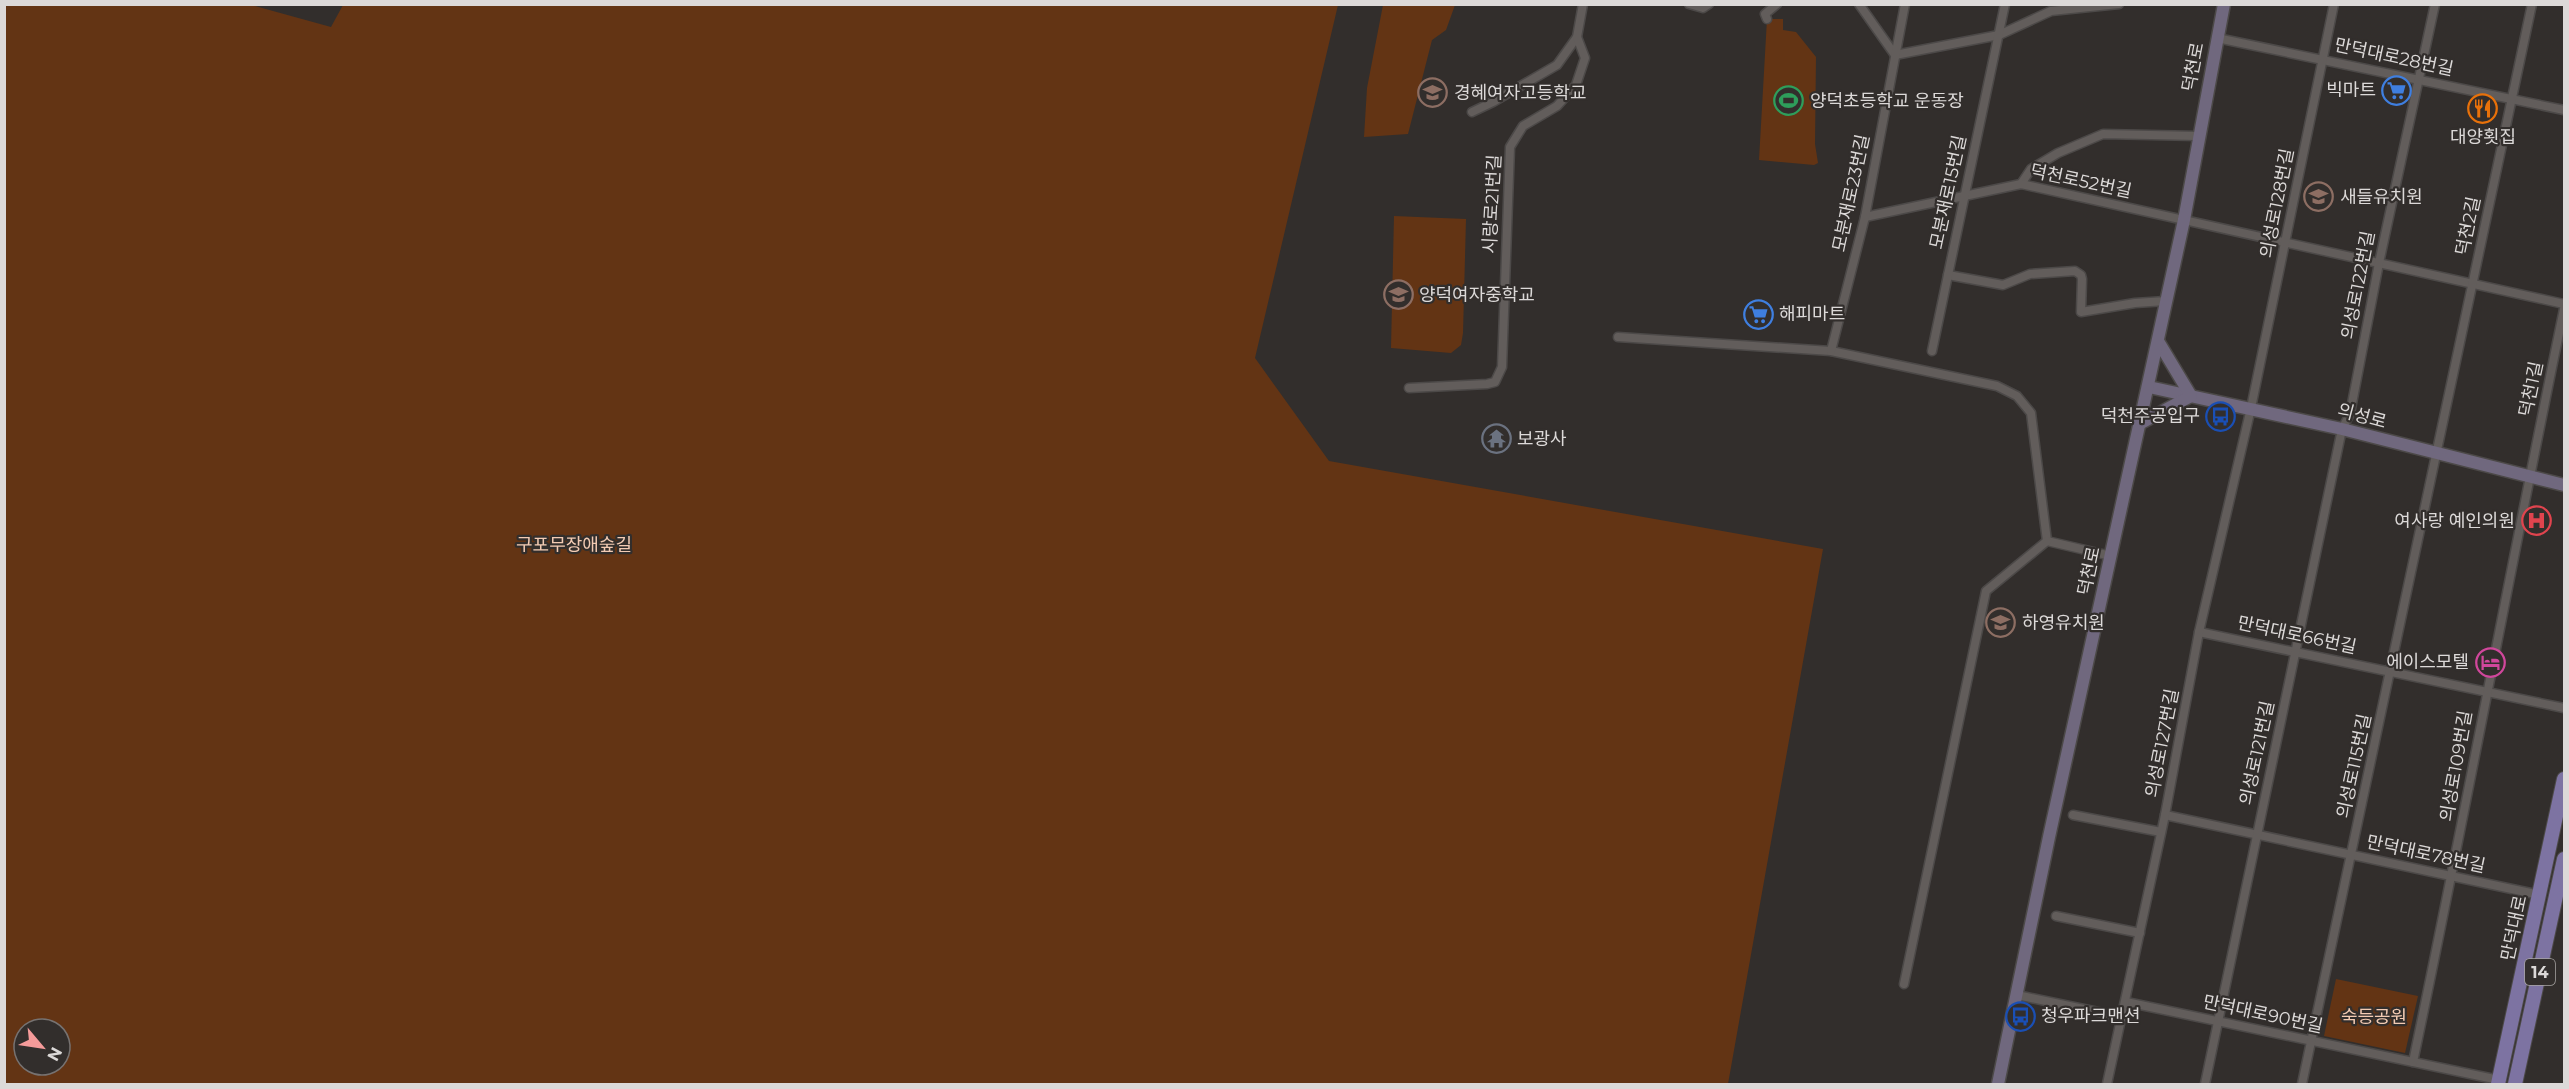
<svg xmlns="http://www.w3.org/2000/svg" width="2569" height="1089" viewBox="0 0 2569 1089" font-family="Montserrat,'Noto Sans KR',sans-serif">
  <rect width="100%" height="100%" fill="#322e2c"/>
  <g fill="#633414" fill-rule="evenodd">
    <path d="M343,5H1338L1255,358L1329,461L1823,549L1728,1084H5V5H251L331,27ZM24,1029H60V1065H24Z"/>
    <path d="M1383,5H1455L1446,30L1432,40L1408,134L1364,137L1367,88Z"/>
    <path d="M1767,19H1783V30L1796,32L1816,57L1815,144L1818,163L1814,165L1759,160Z"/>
    <path d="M1394,216L1466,219L1463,333L1461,345L1451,353L1391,348Z"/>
    <path d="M2336,979L2418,996L2405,1053L2324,1036Z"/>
  </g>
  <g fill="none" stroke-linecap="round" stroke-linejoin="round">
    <defs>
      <g id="street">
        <path d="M1689,4L1703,8L1709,4"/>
        <path d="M1859,4L1895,55L1999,35L2051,11L2119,4"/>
        <path d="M1767,19L1765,14L1777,4"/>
        <path d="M2217,38L2564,110"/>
        <path d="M1472,112L1493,102L1557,65L1577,37"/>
        <path d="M2021,184L2031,169L2058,153L2103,134L2198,136"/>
        <path d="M1865,217L2021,184L2564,304"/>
        <path d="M1948,275L2003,285L2030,274L2075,271L2081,275L2082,279L2081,312L2135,303L2166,301"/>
        <path d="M1618,337L1831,351L1997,386L2017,396L2031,413L2047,541L2111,556"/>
        <path d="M1831,351L1865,217L1905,4"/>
        <path d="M1932,351L2005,4"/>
        <path d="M1409,388L1487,384L1495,382L1502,367L1510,147L1523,126L1557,106L1576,85L1585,58L1577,37L1583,4"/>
        <path d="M2199,632L2564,708"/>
        <path d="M2073,815L2161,832"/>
        <path d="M2165,815L2540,895"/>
        <path d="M2056,916L2140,933"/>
        <path d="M1904,984L1986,591L2047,541"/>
        <path d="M2017,995L2122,1017"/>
        <path d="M2126,1002L2499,1080"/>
        <path d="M2413,1062C2466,811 2512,559 2564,309"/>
        <path d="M2107,1084L2165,815L2199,632L2251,408L2334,4"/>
        <path d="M2205,1084L2342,429L2350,414L2379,263L2435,4"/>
        <path d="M2302,1084L2532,4"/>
      </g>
      <g id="secondary">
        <path d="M2149,387L2342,429L2564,485"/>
        <path d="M2141,423L2191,396L2158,341"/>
        <path d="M1998,1084L2049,837L2184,220L2224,4"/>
      </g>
      <g id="primary">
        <path d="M2498,1084L2564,779"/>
        <path d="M2515,1084L2564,859"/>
      </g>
    </defs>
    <use href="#street" stroke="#4c4948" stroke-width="11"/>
    <use href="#secondary" stroke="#4c4948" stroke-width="15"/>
    <use href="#primary" stroke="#4c4948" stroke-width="16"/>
    <use href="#street" stroke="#625d5b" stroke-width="8"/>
    <use href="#secondary" stroke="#70687e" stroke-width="12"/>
    <use href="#primary" stroke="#7d73a2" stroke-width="14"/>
  </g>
  <defs>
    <symbol id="supermarket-ring" viewBox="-11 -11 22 22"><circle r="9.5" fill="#322e2c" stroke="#3f7fe0" stroke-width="1.5"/><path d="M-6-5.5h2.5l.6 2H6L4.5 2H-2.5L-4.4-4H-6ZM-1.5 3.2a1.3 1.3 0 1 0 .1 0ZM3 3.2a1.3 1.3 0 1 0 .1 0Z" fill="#3f7fe0"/></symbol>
    <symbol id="school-ring" viewBox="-11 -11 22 22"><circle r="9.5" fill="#322e2c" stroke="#8d6e63" stroke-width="1.5"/><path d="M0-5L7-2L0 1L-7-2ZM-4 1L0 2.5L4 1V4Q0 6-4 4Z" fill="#8d6e63"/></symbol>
    <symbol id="stadium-ring" viewBox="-11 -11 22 22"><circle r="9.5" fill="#322e2c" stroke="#2e9e5b" stroke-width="1.5"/><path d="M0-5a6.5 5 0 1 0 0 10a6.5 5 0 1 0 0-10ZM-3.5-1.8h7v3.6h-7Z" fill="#2e9e5b"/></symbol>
    <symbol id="restaurant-ring" viewBox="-11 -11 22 22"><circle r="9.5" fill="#322e2c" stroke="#e8710a" stroke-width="1.5"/><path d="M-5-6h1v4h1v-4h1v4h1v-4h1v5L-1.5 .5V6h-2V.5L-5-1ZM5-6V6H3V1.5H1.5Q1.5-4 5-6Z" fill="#e8710a"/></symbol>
    <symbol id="bus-ring" viewBox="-11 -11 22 22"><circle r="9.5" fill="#322e2c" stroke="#1a4fb4" stroke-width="1.5"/><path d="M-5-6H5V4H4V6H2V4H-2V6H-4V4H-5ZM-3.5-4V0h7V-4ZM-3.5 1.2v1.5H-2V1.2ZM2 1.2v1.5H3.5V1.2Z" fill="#1a4fb4"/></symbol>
    <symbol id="temple-ring" viewBox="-11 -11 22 22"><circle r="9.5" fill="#322e2c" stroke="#6b7280" stroke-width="1.5"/><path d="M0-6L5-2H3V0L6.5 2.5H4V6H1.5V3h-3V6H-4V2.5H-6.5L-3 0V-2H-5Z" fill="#6b7280"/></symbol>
    <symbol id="hospital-ring" viewBox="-11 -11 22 22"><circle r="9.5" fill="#322e2c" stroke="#e0444e" stroke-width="1.5"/><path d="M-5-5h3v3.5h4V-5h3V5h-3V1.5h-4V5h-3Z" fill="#e0444e"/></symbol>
    <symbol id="hotel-ring" viewBox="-11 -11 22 22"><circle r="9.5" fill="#322e2c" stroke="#d1479c" stroke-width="1.5"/><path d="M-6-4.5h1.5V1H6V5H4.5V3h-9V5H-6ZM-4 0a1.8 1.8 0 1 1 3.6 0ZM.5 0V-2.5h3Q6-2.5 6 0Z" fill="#d1479c"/></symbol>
  </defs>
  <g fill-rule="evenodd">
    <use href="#supermarket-ring" x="2380" y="74" width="33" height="33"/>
    <use href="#school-ring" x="1416" y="76" width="33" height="33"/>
    <use href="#stadium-ring" x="1772" y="84" width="33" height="33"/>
    <use href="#restaurant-ring" x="2466" y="92" width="33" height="33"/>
    <use href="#school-ring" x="2302" y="180" width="33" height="33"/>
    <use href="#school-ring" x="1382" y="278" width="33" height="33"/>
    <use href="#supermarket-ring" x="1742" y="298" width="33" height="33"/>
    <use href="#bus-ring" x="2204" y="400" width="33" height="33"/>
    <use href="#temple-ring" x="1480" y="422" width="33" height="33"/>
    <use href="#hospital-ring" x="2520" y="504" width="33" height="33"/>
    <use href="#school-ring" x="1984" y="606" width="33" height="33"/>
    <use href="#hotel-ring" x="2474" y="646" width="33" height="33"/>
    <use href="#bus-ring" x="2004" y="1000" width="33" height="33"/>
  </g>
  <g text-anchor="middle" stroke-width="4.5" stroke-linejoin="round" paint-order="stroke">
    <rect fill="#322e2c" stroke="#a9a6a4" stroke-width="1.5" x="2525" y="959" width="30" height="26" rx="4.5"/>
    <g font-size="16" font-weight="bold" fill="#dcd9d8">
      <text x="2540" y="978">14</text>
    </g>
    <g font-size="18" fill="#dcd9d8" stroke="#322e2c">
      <text transform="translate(2394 57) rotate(12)" y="6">만덕대로28번길</text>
      <text transform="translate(2193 67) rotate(-79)" y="6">덕천로</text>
      <text transform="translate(2081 181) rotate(12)" y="6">덕천로52번길</text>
      <text transform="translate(1948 192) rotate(-78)" y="6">모분재로15번길</text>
      <text transform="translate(1851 193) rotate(-78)" y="6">모분재로23번길</text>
      <text transform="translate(2277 203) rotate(-79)" y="6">의성로128번길</text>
      <text transform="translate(1492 204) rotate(-87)" y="6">시랑로21번길</text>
      <text transform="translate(2468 226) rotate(-78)" y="6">덕천2길</text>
      <text transform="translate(2358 285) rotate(-79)" y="6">의성로122번길</text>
      <text transform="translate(2531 389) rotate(-78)" y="6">덕천1길</text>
      <text transform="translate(2362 416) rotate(15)" y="6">의성로</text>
      <text transform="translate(2089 571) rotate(-78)" y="6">덕천로</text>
      <text transform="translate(2297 635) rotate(12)" y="6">만덕대로66번길</text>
      <text transform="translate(2162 743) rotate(-79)" y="6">의성로127번길</text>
      <text transform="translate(2257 753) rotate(-78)" y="6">의성로121번길</text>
      <text transform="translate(2354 766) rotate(-78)" y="6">의성로115번길</text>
      <text transform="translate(2456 766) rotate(-80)" y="6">의성로109번길</text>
      <text transform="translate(2426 854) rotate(12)" y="6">만덕대로78번길</text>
      <text transform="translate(2514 928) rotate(-78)" y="6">만덕대로</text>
      <text transform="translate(2263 1014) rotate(12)" y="6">만덕대로90번길</text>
    </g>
    <g font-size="18" fill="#dcd9d8" stroke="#322e2c" text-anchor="start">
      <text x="2376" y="96" text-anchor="end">빅마트</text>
      <text x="1454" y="99">경혜여자고등학교</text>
      <text x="1810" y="107">양덕초등학교 운동장</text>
      <text x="2483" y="143" text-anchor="middle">대양횟집</text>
      <text x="2340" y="203">새들유치원</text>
      <text x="1419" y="301">양덕여자중학교</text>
      <text x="1779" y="320">해피마트</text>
      <text x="2200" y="422" text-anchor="end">덕천주공입구</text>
      <text x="1517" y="445">보광사</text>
      <text x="2515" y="527" text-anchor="end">여사랑 예인의원</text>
      <text x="2022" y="629">하영유치원</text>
      <text x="2469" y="668" text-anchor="end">에이스모텔</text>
      <text x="2041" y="1022">청우파크맨션</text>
    </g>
    <g font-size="18" fill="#f3cbb3" stroke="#322e2c">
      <text x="574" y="551">구포무장애숲길</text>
      <text x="2374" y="1023">숙등공원</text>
    </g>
  </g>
  <rect width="2569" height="1089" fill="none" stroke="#dcd9d8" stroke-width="12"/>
  <g transform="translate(42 1047) rotate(119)"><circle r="28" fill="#322e2c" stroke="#767271" stroke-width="1.5"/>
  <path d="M0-4.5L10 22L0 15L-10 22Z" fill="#f59b9a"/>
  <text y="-9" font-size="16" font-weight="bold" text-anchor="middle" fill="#dcd9d8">N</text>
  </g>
</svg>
